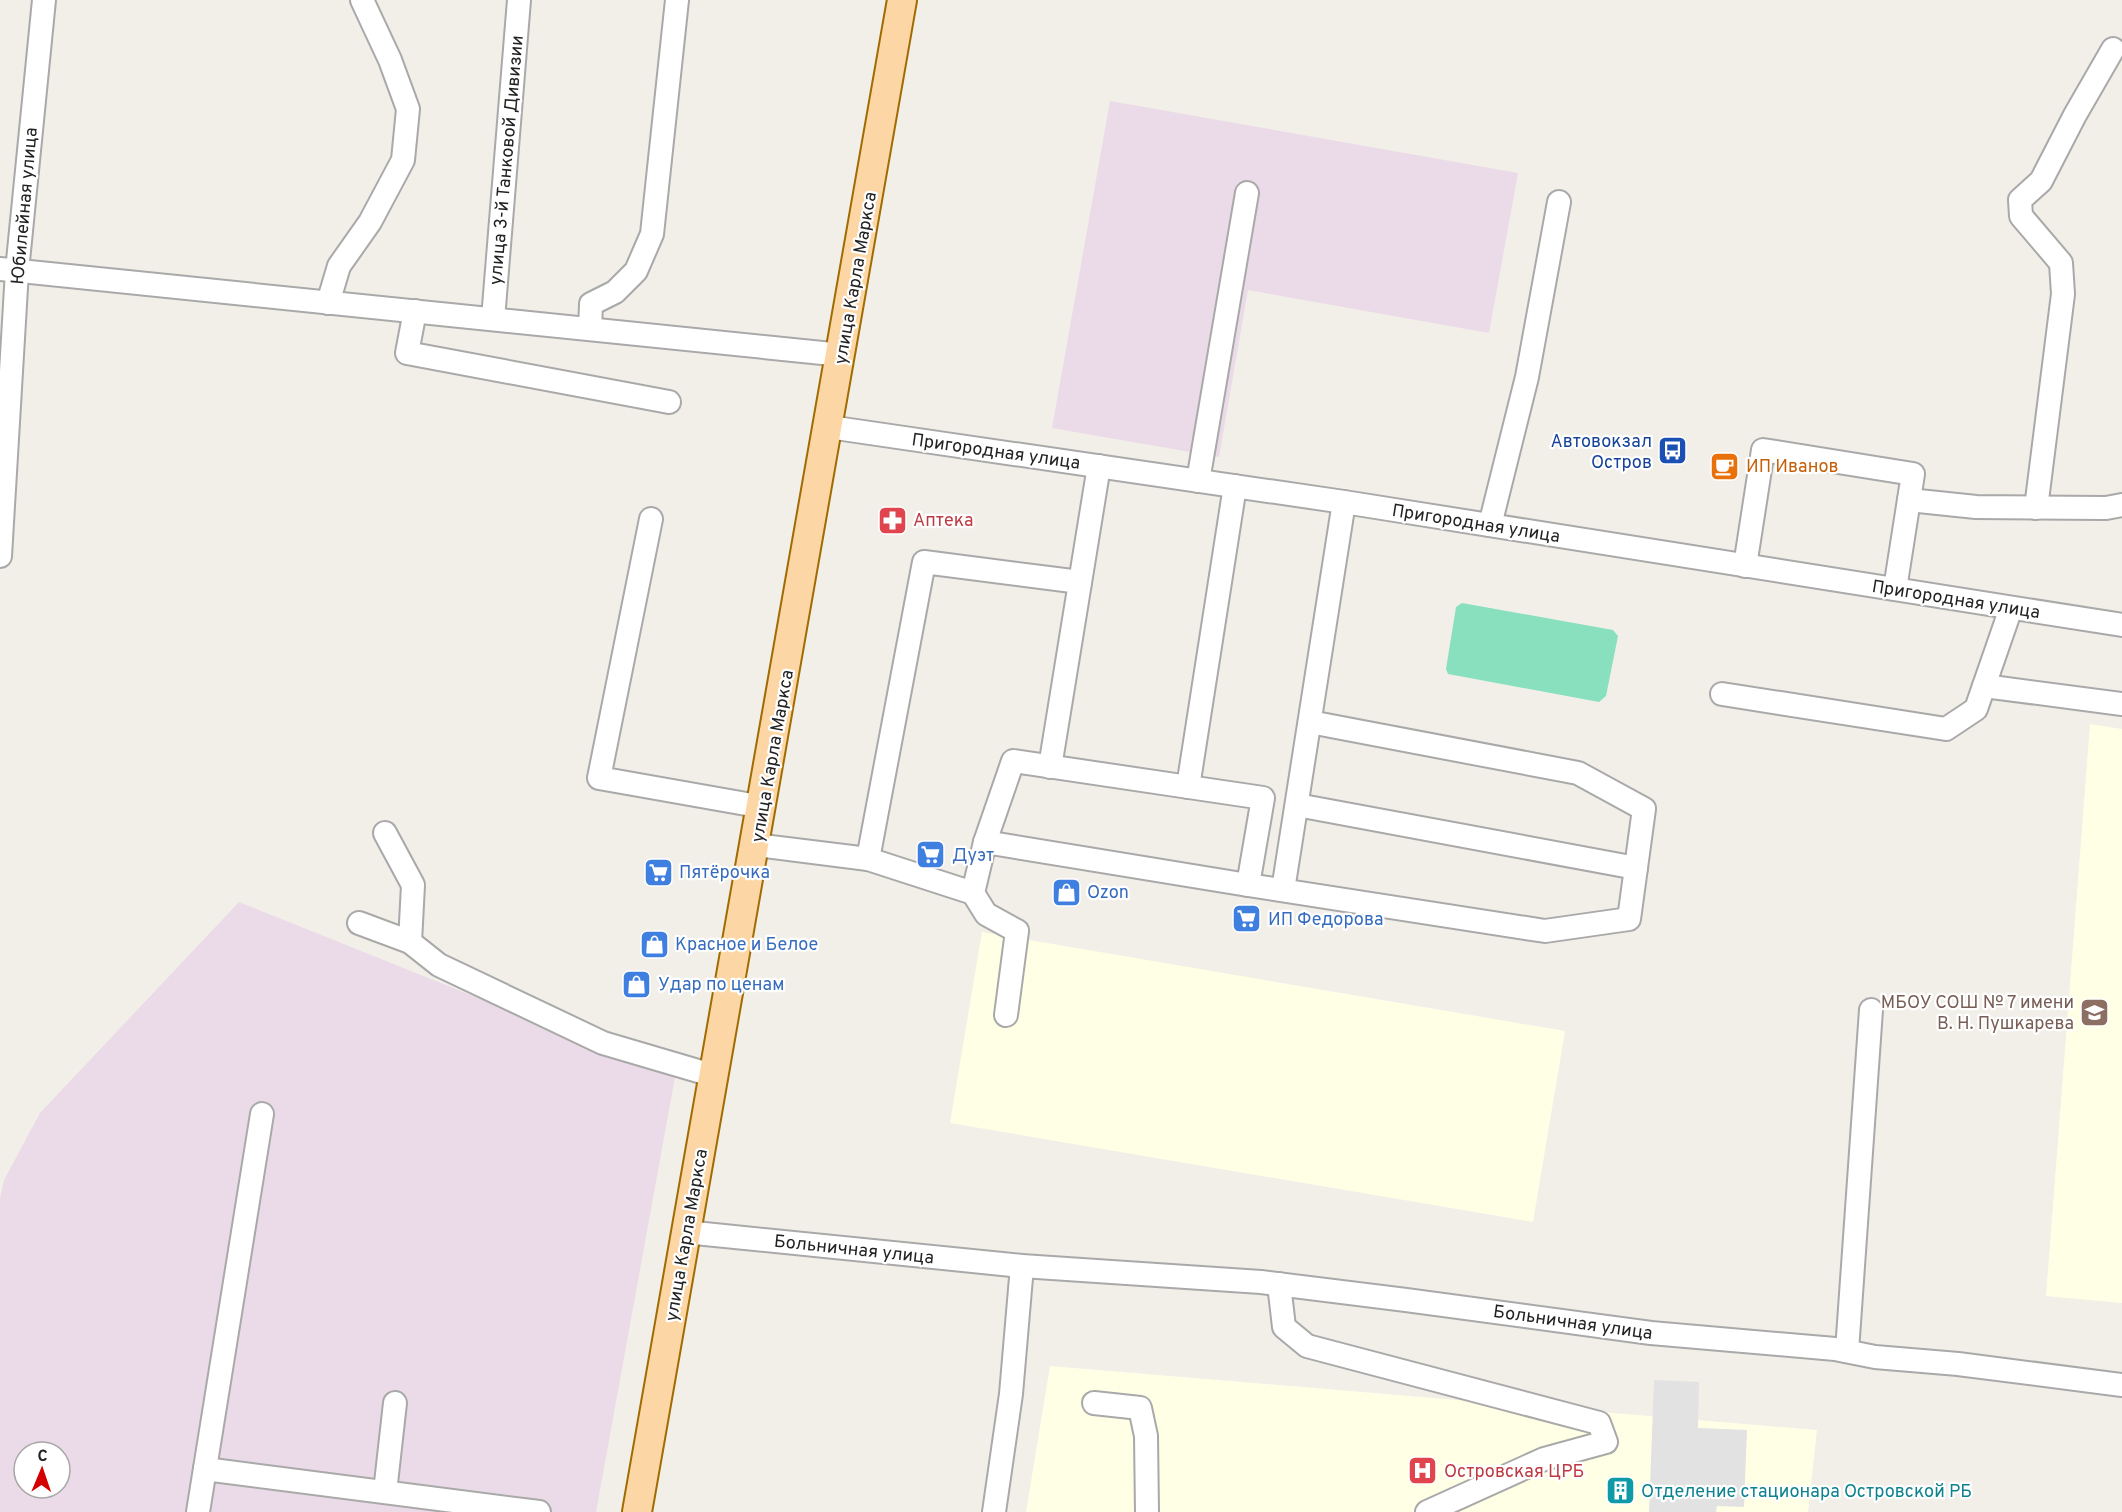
<svg xmlns="http://www.w3.org/2000/svg" width="2122" height="1512" viewBox="0 0 2122 1512" font-family="Overpass,sans-serif">
  <rect width="100%" height="100%" fill="#f2efe9"/>
  <g fill="#ebdbe8" fill-rule="evenodd">
    <path d="M1110,101L1518,173L1489,333L1248,290L1219,457L1052,428Z"/>
    <path d="M239,902L675,1077L596,1512H0V1199L4,1180L40,1113ZM24,1452H60V1488H24Z"/>
  </g>
  <g fill="#ffffe5">
    <path d="M2090,724L2122,729V1303L2046,1296Z"/>
    <path d="M982,932L1565,1031L1533,1222L950,1123Z"/>
    <path d="M1050,1366L1817,1430L1808,1512H1026Z"/>
  </g>
  <path fill="#88e0be" d="M1462,603L1613,630L1618,636L1606,696L1599,702L1448,674L1446,669L1456,607Z"/>
  <path fill="#e2e2e2" d="M1654,1380L1699,1382L1698,1428L1747,1430L1744,1507L1717,1506L1716,1512H1649Z"/>
  <g fill="none" stroke-linecap="round" stroke-linejoin="round">
    <defs>
      <g id="minor">
        <path d="M0,269L842,355"/>
        <path d="M328,303L339,266L370,222L403,160L408,109L390,60L362,0"/>
        <path d="M415,311L407,353L669,402"/>
        <path d="M493,319L519,0"/>
        <path d="M590,329L591,304L615,292L636,271L652,234L677,0"/>
        <path d="M829,427L1344,502L2122,625"/>
        <path d="M1198,481L1247,193"/>
        <path d="M1909,500L1976,507L2106,508L2122,505"/>
        <path d="M2036,508L2063,294L2061,263L2021,216L2020,200L2041,181L2075,115L2113,49"/>
        <path d="M651,519L599,778L763,807"/>
        <path d="M1490,525L1527,377L1559,202"/>
        <path d="M0,556L17,271L44,0"/>
        <path d="M1745,566L1763,450L1913,474L1895,589"/>
        <path d="M1984,686L2122,704"/>
        <path d="M1722,694L1946,729L1976,709L2011,608"/>
        <path d="M1050,767L1099,466"/>
        <path d="M1188,787L1235,486"/>
        <path d="M1297,805L1636,868"/>
        <path d="M385,833L413,885L410,942"/>
        <path d="M985,842L1248,885"/>
        <path d="M756,845L868,859L973,893L985,842L1013,761L1263,798L1248,885L1545,931L1629,919L1644,809L1578,773L1310,722"/>
        <path d="M868,859L924,562L1080,582"/>
        <path d="M1283,890L1344,502"/>
        <path d="M973,893L986,914L1017,931L1006,1015"/>
        <path d="M359,923L410,942L439,965L603,1043L715,1076"/>
        <path d="M685,1232L1022,1266L1261,1282L1406,1300L1651,1333L1835,1349L1875,1357L1958,1364L2122,1385"/>
        <path d="M1279,1284L1284,1327L1307,1346L1599,1423L1606,1442L1544,1459L1427,1512"/>
        <path d="M1847,1351L1871,1010"/>
        <path d="M1094,1403L1140,1408L1146,1436L1147,1512"/>
        <path d="M205,1469L539,1512"/>
        <path d="M385,1492L395,1403"/>
        <path d="M198,1512L262,1114"/>
        <path d="M994,1512L1011,1394L1022,1266"/>
      </g>
      <path id="major" d="M637,1512C724,1008 817,505 902,0"/>
    </defs>
    <use href="#minor" stroke="#a9a9a9" stroke-width="26"/>
    <use href="#major" stroke="#a06b00" stroke-width="32"/>
    <use href="#minor" stroke="#fff" stroke-width="22"/>
    <use href="#major" stroke="#fcd6a4" stroke-width="28"/>
  </g>
  <defs>
    <symbol id="bus-square" viewBox="-11 -11 22 22"><rect x="-9" y="-9" width="18" height="18" rx="4" fill="#1a4fb4" stroke="#fff"/><path d="M-5-6H5V4H4V6H2V4H-2V6H-4V4H-5ZM-3.5-4V0h7V-4ZM-3.5 1.2v1.5H-2V1.2ZM2 1.2v1.5H3.5V1.2Z" fill="#fff"/></symbol>
    <symbol id="cafe-square" viewBox="-11 -11 22 22"><rect x="-9" y="-9" width="18" height="18" rx="4" fill="#e8710a" stroke="#fff"/><path d="M-5.5-4.5H6V0H3Q3 3.5 0 3.5H-2.5Q-5.5 3.5-5.5 0ZM3-3.2v2h1.7v-2ZM-6 4.5H4V6H-6Z" fill="#fff"/></symbol>
    <symbol id="pharmacy-square" viewBox="-11 -11 22 22"><rect x="-9" y="-9" width="18" height="18" rx="4" fill="#e0444e" stroke="#fff"/><path d="M-2-6h4v4h4v4h-4v4h-4v-4h-4v-4h4Z" fill="#fff"/></symbol>
    <symbol id="supermarket-square" viewBox="-11 -11 22 22"><rect x="-9" y="-9" width="18" height="18" rx="4" fill="#3f7fe0" stroke="#fff"/><path d="M-6-5.5h2.5l.6 2H6L4.5 2H-2.5L-4.4-4H-6ZM-1.5 3.2a1.3 1.3 0 1 0 .1 0ZM3 3.2a1.3 1.3 0 1 0 .1 0Z" fill="#fff"/></symbol>
    <symbol id="shop-square" viewBox="-11 -11 22 22"><rect x="-9" y="-9" width="18" height="18" rx="4" fill="#3f7fe0" stroke="#fff"/><path d="M-5-2.5h2.3a2.7 3.5 0 0 1 5.4 0H5L5.5 6h-11ZM-1.5-2.5h3a1.5 2.3 0 0 0-3 0Z" fill="#fff"/></symbol>
    <symbol id="school-square" viewBox="-11 -11 22 22"><rect x="-9" y="-9" width="18" height="18" rx="4" fill="#8d6e63" stroke="#fff"/><path d="M0-5L7-2L0 1L-7-2ZM-4 1L0 2.5L4 1V4Q0 6-4 4Z" fill="#fff"/></symbol>
    <symbol id="hospital-square" viewBox="-11 -11 22 22"><rect x="-9" y="-9" width="18" height="18" rx="4" fill="#e0444e" stroke="#fff"/><path d="M-5-5h3v3.5h4V-5h3V5h-3V1.5h-4V5h-3Z" fill="#fff"/></symbol>
    <symbol id="building-square" viewBox="-11 -11 22 22"><rect x="-9" y="-9" width="18" height="18" rx="4" fill="#0f9aa8" stroke="#fff"/><path d="M-4-6H4V6H1V3H-1V6H-4ZM-2.5-4.3h1.7v1.8h-1.7ZM.8-4.3h1.7v1.8H.8ZM-2.5-1h1.7V.8h-1.7ZM.8-1h1.7V.8H.8Z" fill="#fff"/></symbol>
  </defs>
  <g fill-rule="evenodd">
    <use href="#bus-square" x="1656" y="434" width="33" height="33"/>
    <use href="#cafe-square" x="1708" y="450" width="33" height="33"/>
    <use href="#pharmacy-square" x="876" y="504" width="33" height="33"/>
    <use href="#supermarket-square" x="914" y="838" width="33" height="33"/>
    <use href="#supermarket-square" x="642" y="856" width="33" height="33"/>
    <use href="#shop-square" x="1050" y="876" width="33" height="33"/>
    <use href="#supermarket-square" x="1230" y="902" width="33" height="33"/>
    <use href="#shop-square" x="638" y="928" width="33" height="33"/>
    <use href="#shop-square" x="620" y="968" width="33" height="33"/>
    <use href="#school-square" x="2078" y="996" width="33" height="33"/>
    <use href="#hospital-square" x="1406" y="1454" width="33" height="33"/>
    <use href="#building-square" x="1604" y="1474" width="33" height="33"/>
  </g>
  <g text-anchor="middle" stroke-width="4.5" stroke-linejoin="round" paint-order="stroke">
    <g font-size="18" fill="#222" stroke="#fff">
      <text transform="translate(506 160) rotate(-85)" y="6">улица 3-й Танковой Дивизии</text>
      <text transform="translate(24 206) rotate(-85)" y="6">Юбилейная улица</text>
      <text transform="translate(855 278) rotate(-80)" y="6">улица Карла Маркса</text>
      <text transform="translate(996 451) rotate(8)" y="6">Пригородная улица</text>
      <text transform="translate(1476 523) rotate(9)" y="6">Пригородная улица</text>
      <text transform="translate(1956 599) rotate(9)" y="6">Пригородная улица</text>
      <text transform="translate(772 756) rotate(-80)" y="6">улица Карла Маркса</text>
      <text transform="translate(686 1235) rotate(-80)" y="6">улица Карла Маркса</text>
      <text transform="translate(854 1249) rotate(6)" y="6">Больничная улица</text>
      <text transform="translate(1573 1322) rotate(8)" y="6">Больничная улица</text>
    </g>
    <g font-size="18" fill="#164399" stroke="#fff" text-anchor="end">
      <text x="1652" y="447">Автовокзал<tspan x="1652" dy="21">Остров</tspan></text>
    </g>
    <g font-size="18" fill="#c56008" stroke="#fff" text-anchor="start">
      <text x="1746" y="472">ИП Иванов</text>
    </g>
    <g font-size="18" fill="#be3a42" stroke="#fff" text-anchor="start">
      <text x="913" y="526">Аптека</text>
      <text x="1444" y="1477">Островская ЦРБ</text>
    </g>
    <g font-size="18" fill="#366cbe" stroke="#fff" text-anchor="start">
      <text x="952" y="861">Дуэт</text>
      <text x="679" y="878">Пятёрочка</text>
      <text x="1087" y="898">Ozon</text>
      <text x="1268" y="925">ИП Федорова</text>
      <text x="675" y="950">Красное и Белое</text>
      <text x="658" y="990">Удар по ценам</text>
    </g>
    <g font-size="18" fill="#785e54" stroke="#fff" text-anchor="end">
      <text x="2074" y="1008">МБОУ СОШ № 7 имени<tspan x="2074" dy="21">В. Н. Пушкарева</tspan></text>
    </g>
    <g font-size="18" fill="#0d838f" stroke="#fff" text-anchor="start">
      <text x="1641" y="1497">Отделение стационара Островской РБ</text>
    </g>
  </g>
  <g transform="translate(42 1470) rotate(2)"><circle r="28" fill="#ffffff" stroke="#a7a7a7" stroke-width="1.5"/>
  <path d="M0-4.5L10 22L0 15L-10 22Z" fill="#d40000"/>
  <text y="-9" font-size="16" font-weight="bold" text-anchor="middle" fill="#222222">С</text>
  </g>
</svg>
